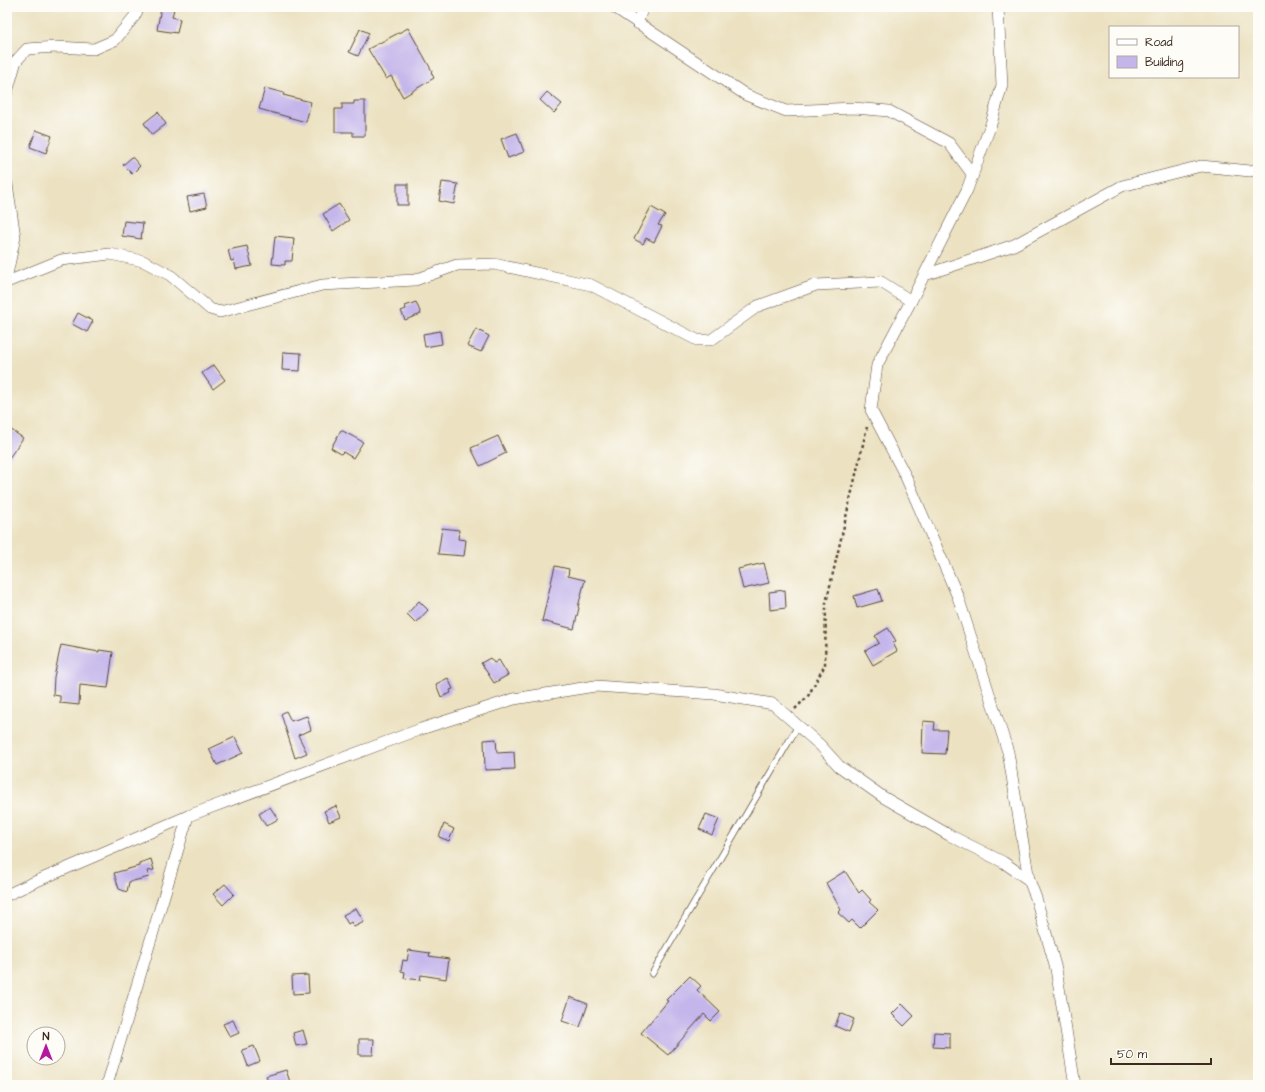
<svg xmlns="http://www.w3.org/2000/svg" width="1265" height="1092" viewBox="0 0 1265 1092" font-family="'Architects Daughter',sans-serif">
  <rect width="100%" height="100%" fill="#fdfcf7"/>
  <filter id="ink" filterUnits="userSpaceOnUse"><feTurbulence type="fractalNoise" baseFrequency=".025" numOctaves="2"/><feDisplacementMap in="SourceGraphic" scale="8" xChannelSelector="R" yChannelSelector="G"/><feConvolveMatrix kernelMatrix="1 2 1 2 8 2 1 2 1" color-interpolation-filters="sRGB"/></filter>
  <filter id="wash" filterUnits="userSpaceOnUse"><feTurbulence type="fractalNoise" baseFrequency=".012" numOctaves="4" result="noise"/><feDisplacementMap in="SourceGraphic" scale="16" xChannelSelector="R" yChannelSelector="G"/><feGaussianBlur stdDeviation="0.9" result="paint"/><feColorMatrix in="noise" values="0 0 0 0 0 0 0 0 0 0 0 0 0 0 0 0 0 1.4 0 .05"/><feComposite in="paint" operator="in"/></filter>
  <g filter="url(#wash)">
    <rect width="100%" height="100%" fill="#ece2c2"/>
    <g id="blocks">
      <g fill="#c4b6eb">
        <path d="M161,7L174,9L172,17L180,19L177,33L157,30Z"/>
        <path d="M408,28L432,71L431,72L434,78L403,97L391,76L386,79L368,49Z"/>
        <path d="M360,29L369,33L358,56L349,52Z"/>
        <path d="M265,88L284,93L283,95L311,102L306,122L259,109Z"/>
        <path d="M547,92L562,104L554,113L540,100Z"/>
        <path d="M354,101H365V136H353V132H335V109H342V104H354Z"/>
        <path d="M158,112L166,124L152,135L144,123Z"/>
        <path d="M36,130L52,136L46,153L30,147Z"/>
        <path d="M517,133L524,152L508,158L501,139Z"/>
        <path d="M132,157L140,166L132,174L123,165Z"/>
        <path d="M442,182L458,184L454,204L439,201Z"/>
        <rect x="397" y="184" width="11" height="21"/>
        <path d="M204,194L207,207L190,211L187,197Z"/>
        <path d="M339,204L349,220L333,231L323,214Z"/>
        <path d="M651,207L665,215L658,225L662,226L654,242L646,238L643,244L634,239Z"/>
        <path d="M124,221L143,223L141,239L122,236Z"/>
        <path d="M275,236L294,238L292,261H285V265L272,264Z"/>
        <path d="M247,246L252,266L236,269L234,260L231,261L228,250Z"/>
        <path d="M416,302L421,314L405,320L401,311L406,309L405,306Z"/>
        <path d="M78,313L93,321L87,332L72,324Z"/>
        <path d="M476,329L489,336L481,352L467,346Z"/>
        <path d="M440,331L442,344L425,347L423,334Z"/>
        <path d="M283,352L301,353L300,371L282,370Z"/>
        <path d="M214,365L225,380L213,389L202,373Z"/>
        <path d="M7,427L23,438L7,461Z"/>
        <path d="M341,430L363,442L353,458L343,452L341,454L331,448Z"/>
        <path d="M498,436L506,453L480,466L471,448Z"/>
        <path d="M442,528L459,530L458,539L466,540L464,556L438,554Z"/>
        <path d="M764,563L769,583L743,589L738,569Z"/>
        <path d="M555,566L569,569L568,576L585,580L578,607L579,608L574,629L542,621Z"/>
        <path d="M878,589L882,601L857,608L854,596Z"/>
        <path d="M785,590L786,608L770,610L769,592Z"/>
        <path d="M419,601L428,610L416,623L407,614Z"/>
        <path d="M888,628L896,641L893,643L897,651L873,665L865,651L879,643L875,636Z"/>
        <path d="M61,645L99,652V650L113,652L108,688L80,685L79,705L60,703V696L53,695L54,677Z"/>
        <path d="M490,658L494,663L499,660L508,675L494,683L481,663Z"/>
        <path d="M448,678L453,689L450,690L451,693L441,697L436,684Z"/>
        <path d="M286,711L291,721L307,716L311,730L298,735L307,753L295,758L281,714Z"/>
        <path d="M923,721L935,722L934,730H947L945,754L922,753Z"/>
        <path d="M235,737L243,753L217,765L209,749Z"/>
        <path d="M496,739L497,753L514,752L515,769L485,770L484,740Z"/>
        <path d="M336,806L341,817L329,822L324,811Z"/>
        <path d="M270,807L278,819L266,826L259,814Z"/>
        <path d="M706,814L719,819L712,835L699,829Z"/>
        <path d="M444,824L454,829L449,841L439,837Z"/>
        <path d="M151,859L154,870L147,871L149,877L129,882L127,892L119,889L114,873L139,866V863Z"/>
        <path d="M845,871L859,893L862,890L871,900L869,902L878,910L860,928L852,920L849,923L838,913L841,910L826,883Z"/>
        <path d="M225,884L234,894L223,905L213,894Z"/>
        <path d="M356,908L364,922L354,927L351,922L348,924L343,915Z"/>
        <path d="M409,950L430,953L429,956L449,959L446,979L421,975L420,980L404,978L405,972L401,971L403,960L407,961Z"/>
        <path d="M308,975L309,993L293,994L292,976Z"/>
        <path d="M690,976L701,986L697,990L720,1012L711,1021L704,1014L668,1055L641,1033L668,1001L666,1000Z"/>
        <path d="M570,997L588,1004L580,1027L562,1021Z"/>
        <path d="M902,1004L914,1016L904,1026L892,1014Z"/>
        <path d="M840,1013L854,1019L849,1032L835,1026Z"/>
        <path d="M233,1020L239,1033L230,1037L223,1024Z"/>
        <path d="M303,1030L307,1044L296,1046L293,1033Z"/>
        <path d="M934,1032L950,1033V1048L933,1047Z"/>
        <path d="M359,1039H374L373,1055H359Z"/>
        <path d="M254,1046L260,1061L248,1066L242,1050Z"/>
        <path d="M286,1070L291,1085H269L266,1076Z"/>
      </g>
    </g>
  </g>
  <g filter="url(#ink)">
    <use href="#blocks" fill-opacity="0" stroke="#564637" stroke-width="1"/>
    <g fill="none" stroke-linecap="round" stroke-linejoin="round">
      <defs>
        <path id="service" d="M652,974L798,726"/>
        <g id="minor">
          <path d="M614,7L746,95L786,111L854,108L889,111L949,143L973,175"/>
          <path d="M998,7L1002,85L991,124L967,190L911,301L877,365L871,410L906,477L958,597L1008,752L1029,880"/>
          <path d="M637,23L643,7"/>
          <path d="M7,92L16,61L27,49L56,47L94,49L115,40L134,17L139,7"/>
          <path d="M7,184L15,237L7,274"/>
          <path d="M925,275L1014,245L1122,186L1201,166L1250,171L1258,169"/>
          <path d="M7,282L61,260L110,254L143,261L170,275L210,309L220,312L322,285L415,280L457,265L494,264L591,285L697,340H711L758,306L816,285L881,282L911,301"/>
          <path d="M7,895L30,884L188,816L421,729L514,699L595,686L714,694L773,704L820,745L839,766L883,797L949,835L1003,862L1029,880L1036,898L1056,969L1075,1085"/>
          <path d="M107,1085L188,816"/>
        </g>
      </defs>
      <use href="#service" stroke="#564637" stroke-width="7"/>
      <use href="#minor" stroke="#564637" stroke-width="12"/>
      <path stroke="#564637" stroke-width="2.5" stroke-dasharray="3 3" stroke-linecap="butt" d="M795,709L808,696L825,665L826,603L867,427"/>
      <use href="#service" stroke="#fff" stroke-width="5.5"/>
      <use href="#minor" stroke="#fff" stroke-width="11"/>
    </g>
  </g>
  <rect width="1265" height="1092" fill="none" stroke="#fdfcf7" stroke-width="24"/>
  <rect x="1109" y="26" width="130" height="52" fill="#fdfcf7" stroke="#afa8a0"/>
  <rect x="1117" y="39" width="20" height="6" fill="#ffffff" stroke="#afa8a0"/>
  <text x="1145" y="46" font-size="12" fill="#3b2a1e">Road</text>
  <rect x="1117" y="56" width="20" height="12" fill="#c4b6eb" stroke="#afa8a0"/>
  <text x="1145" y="66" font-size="12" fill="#3b2a1e">Building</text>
  <g transform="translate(46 1046)"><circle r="19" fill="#fdfcf7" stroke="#afa8a0"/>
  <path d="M0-3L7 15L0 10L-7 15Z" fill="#b5179e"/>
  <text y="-6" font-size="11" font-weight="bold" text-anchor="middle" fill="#3b2a1e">N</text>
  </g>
  <path d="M1111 1058v6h100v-6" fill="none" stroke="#3b2a1e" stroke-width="2"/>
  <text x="1117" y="1058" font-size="12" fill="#3b2a1e" stroke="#fdfcf7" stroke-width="3" paint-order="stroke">50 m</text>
</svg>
